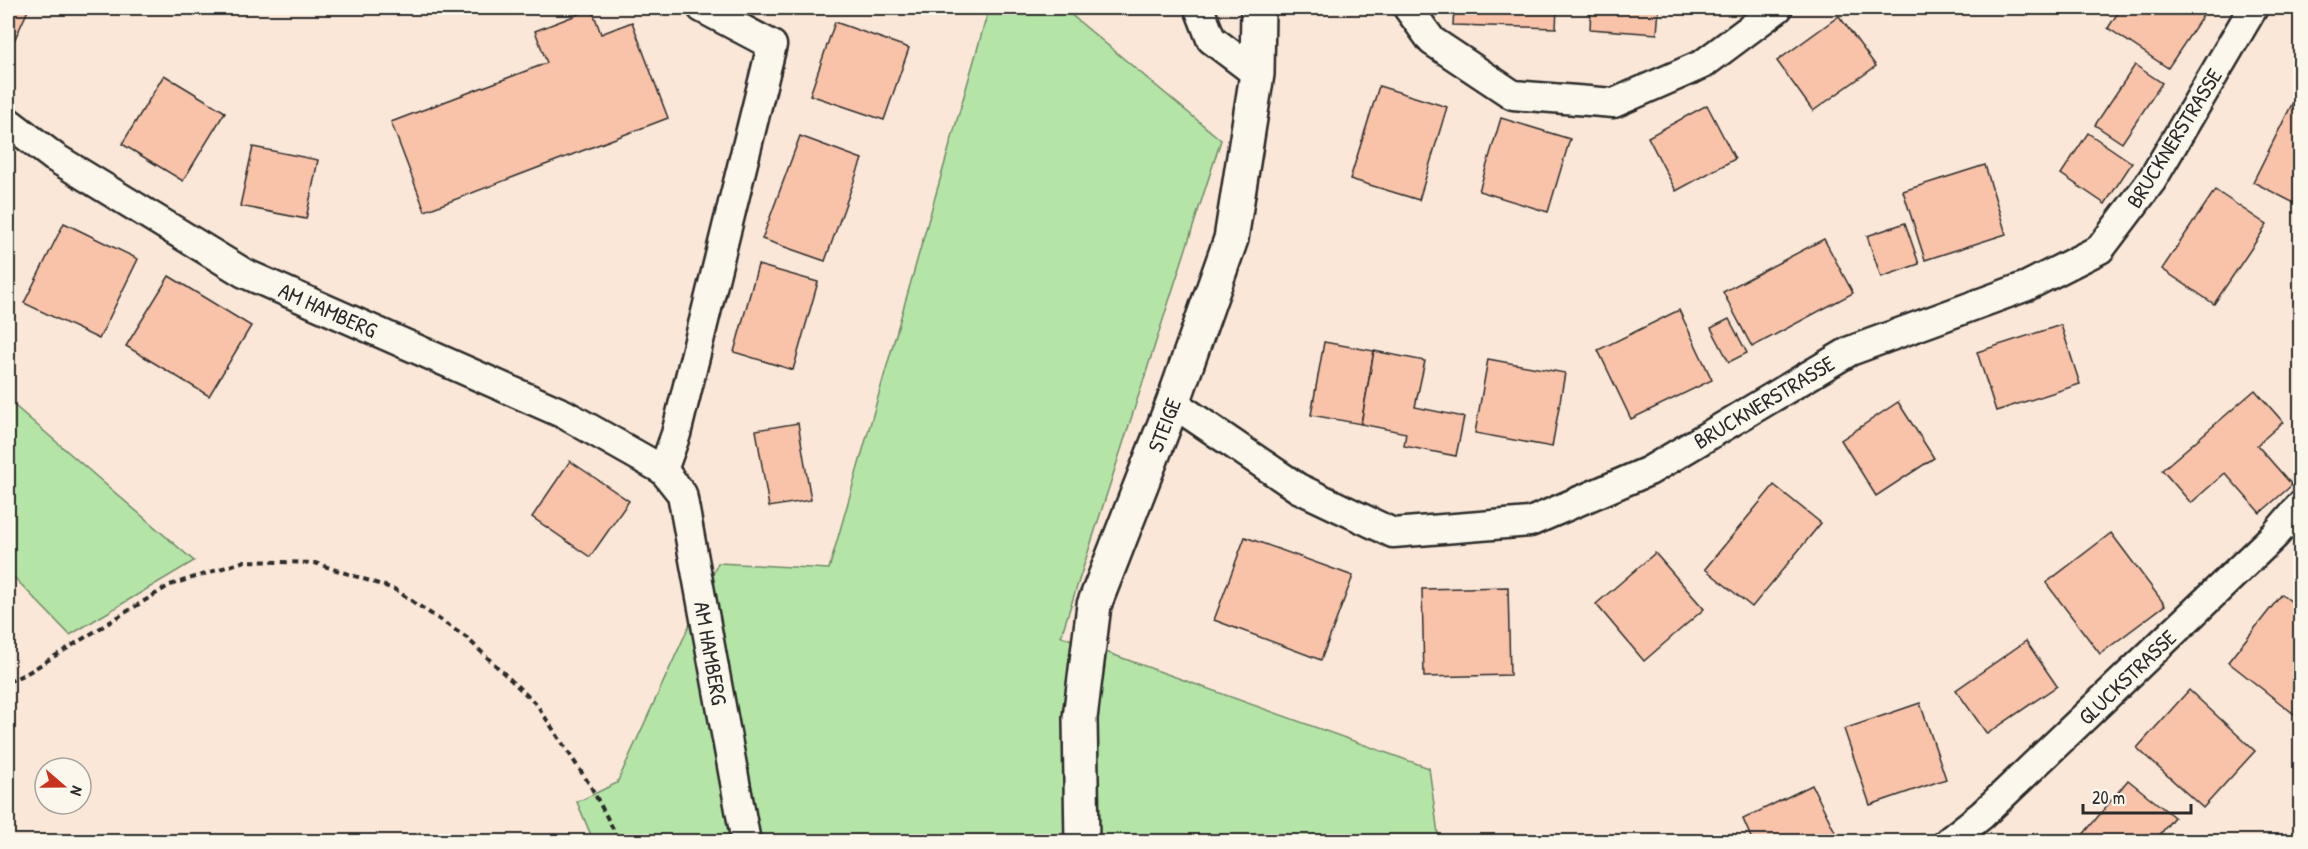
<svg xmlns="http://www.w3.org/2000/svg" width="2308" height="849" viewBox="0 0 2308 849" font-family="'Patrick Hand',sans-serif">
  <rect width="100%" height="100%" fill="#fae7d8"/>
  <filter id="ink" filterUnits="userSpaceOnUse"><feTurbulence type="fractalNoise" baseFrequency=".0167" numOctaves="2"/><feDisplacementMap in="SourceGraphic" scale="12" xChannelSelector="R" yChannelSelector="G"/><feConvolveMatrix kernelMatrix="1 2 1 2 8 2 1 2 1" color-interpolation-filters="sRGB"/></filter>
  <g filter="url(#ink)">
    <g fill="#b4e5a6" stroke="#708868" stroke-width="1.5">
      <path d="M989,8H1063L1221,140L1061,636L1429,768L1439,841L594,842L577,802L617,783L718,563L829,569Z"/>
      <path d="M8,400L194,561L70,635L8,571Z"/>
    </g>
    <g fill="#f8c3a9" stroke="#2b2b2b" stroke-width="1.5">
      <path d="M8,8H29L8,54Z"/>
      <path d="M1454,8H1557L1556,28L1453,25Z"/>
      <path d="M1591,8H1659L1657,34L1590,29Z"/>
      <path d="M2121,8H2208L2168,68L2108,28Z"/>
      <path d="M592,9L601,34L632,22L668,118L425,211L391,122L547,63L535,31Z"/>
      <path d="M1839,16L1876,66L1813,111L1777,61Z"/>
      <path d="M835,22L909,48L884,120L810,95Z"/>
      <path d="M2135,65L2162,83L2122,143L2095,125Z"/>
      <path d="M164,75L225,112L183,181L122,144Z"/>
      <path d="M1379,86L1447,107L1419,200L1350,179Z"/>
      <path d="M2300,88V206L2253,182Z"/>
      <path d="M1707,105L1735,159L1676,191L1648,137Z"/>
      <path d="M1501,118L1570,139L1548,212L1479,191Z"/>
      <path d="M2088,133L2132,163L2105,204L2061,174Z"/>
      <path d="M800,136L862,159L825,261L762,239Z"/>
      <path d="M253,147L318,160L306,219L240,206Z"/>
      <path d="M1985,165L2006,234L1925,260L1903,191Z"/>
      <path d="M2215,190L2267,225L2214,304L2162,269Z"/>
      <path d="M64,223L138,259L99,339L24,303Z"/>
      <path d="M1905,223L1919,264L1881,277L1867,236Z"/>
      <path d="M1824,239L1853,293L1752,347L1723,292Z"/>
      <path d="M758,265L818,282L793,370L734,352Z"/>
      <path d="M169,276L251,326L209,396L126,346Z"/>
      <path d="M1679,310L1712,380L1631,419L1598,350Z"/>
      <path d="M1729,319L1747,353L1729,362L1711,328Z"/>
      <path d="M2061,325L2080,384L1996,411L1977,352Z"/>
      <path d="M1324,342L1374,351L1361,424L1311,415Z"/>
      <path d="M1374,351L1425,361L1415,407L1464,417L1456,456L1404,446L1406,433L1361,424Z"/>
      <path d="M1488,359L1565,373L1552,447L1475,433Z"/>
      <path d="M2255,390L2283,422L2257,445L2292,485L2260,513L2225,473L2191,503L2162,470Z"/>
      <path d="M1898,402L1934,458L1876,496L1841,440Z"/>
      <path d="M798,423L811,500L769,507L756,430Z"/>
      <path d="M570,461L629,501L590,557L532,517Z"/>
      <path d="M1774,485L1821,523L1752,607L1705,569Z"/>
      <path d="M2111,533L2165,605L2100,654L2046,583Z"/>
      <path d="M1245,537L1353,576L1321,660L1214,620Z"/>
      <path d="M1655,553L1704,609L1644,661L1596,604Z"/>
      <path d="M1508,587L1510,675L1424,677L1422,589Z"/>
      <path d="M2282,594L2300,609V706L2294,714L2228,662Z"/>
      <path d="M2026,641L2057,686L1987,734L1956,690Z"/>
      <path d="M2189,690L2255,751L2203,808L2137,748Z"/>
      <path d="M1920,703L1946,779L1870,805L1844,729Z"/>
      <path d="M2128,780L2174,817L2154,842H2077Z"/>
      <path d="M1812,785L1840,842H1753L1743,819Z"/>
    </g>
    <g fill="none" stroke-linecap="round" stroke-linejoin="round">
      <defs>
        <g id="minor">
          <path d="M1199,8L1211,39L1257,74"/>
          <path d="M1408,8L1432,41L1513,95L1614,103L1703,64L1778,8"/>
          <path d="M8,122L54,157L244,273L564,414L663,470L682,494L746,842"/>
          <path d="M1173,403L1298,488L1393,533L1530,522L1649,471L1850,351L2027,286L2100,249L2152,180L2253,8"/>
          <path d="M663,470L676,434L772,45L702,8"/>
          <path d="M1948,842L1982,815L2275,535L2300,506"/>
        </g>
        <path id="tertiary" d="M1082,842L1080,718L1094,605L1173,403L1231,239L1257,74L1258,8"/>
      </defs>
      <use href="#minor" stroke="#2b2b2b" stroke-width="33"/>
      <use href="#tertiary" stroke="#2b2b2b" stroke-width="38"/>
      <g stroke="#2b2b2b" stroke-width="4" stroke-dasharray="6 4.5" stroke-linecap="butt">
        <path d="M8,682L29,672L170,585L245,561L315,563L394,589L467,638L537,705L590,785L620,842"/>
        <path d="M2287,842L2300,827"/>
      </g>
      <use href="#minor" stroke="#fbf7ec" stroke-width="28"/>
      <use href="#tertiary" stroke="#fbf7ec" stroke-width="33"/>
    </g>
  </g>
  <g text-anchor="middle" stroke-width="5" stroke-linejoin="round" paint-order="stroke">
    <g font-size="22" fill="#2b2b2b" stroke="#fbf7ec">
      <text transform="translate(2174 138) rotate(-58)" y="8">BRUCKNERSTRASSE</text>
      <text transform="translate(328 310) rotate(24)" y="8">AM HAMBERG</text>
      <text transform="translate(1764 402) rotate(-31)" y="8">BRUCKNERSTRASSE</text>
      <text transform="translate(1164 425) rotate(-69)" y="8">STEIGE</text>
      <text transform="translate(711 653) rotate(80)" y="8">AM HAMBERG</text>
      <text transform="translate(2127 677) rotate(-44)" y="8">GLUCKSTRASSE</text>
    </g>
  </g>
  <rect width="2308" height="849" fill="none" stroke="#fbf7ec" stroke-width="30"/>
  <rect x="15" y="15" width="2278" height="819" fill="none" stroke="#2b2b2b" stroke-width="2" filter="url(#ink)"/>
  <g transform="translate(63 786) rotate(110)"><circle r="28" fill="#fbf7ec" stroke="#a8a59f" stroke-width="1.5"/>
  <path d="M0-4.5L10 22L0 15L-10 22Z" fill="#c8321e"/>
  <text y="-9" font-size="16" font-weight="bold" text-anchor="middle" fill="#2b2b2b">N</text>
  </g>
  <path d="M2083 804v9h108v-9" fill="none" stroke="#2b2b2b" stroke-width="3"/>
  <text x="2092" y="804" font-size="18" fill="#2b2b2b" stroke="#fbf7ec" stroke-width="4.5" paint-order="stroke">20 m</text>
</svg>
